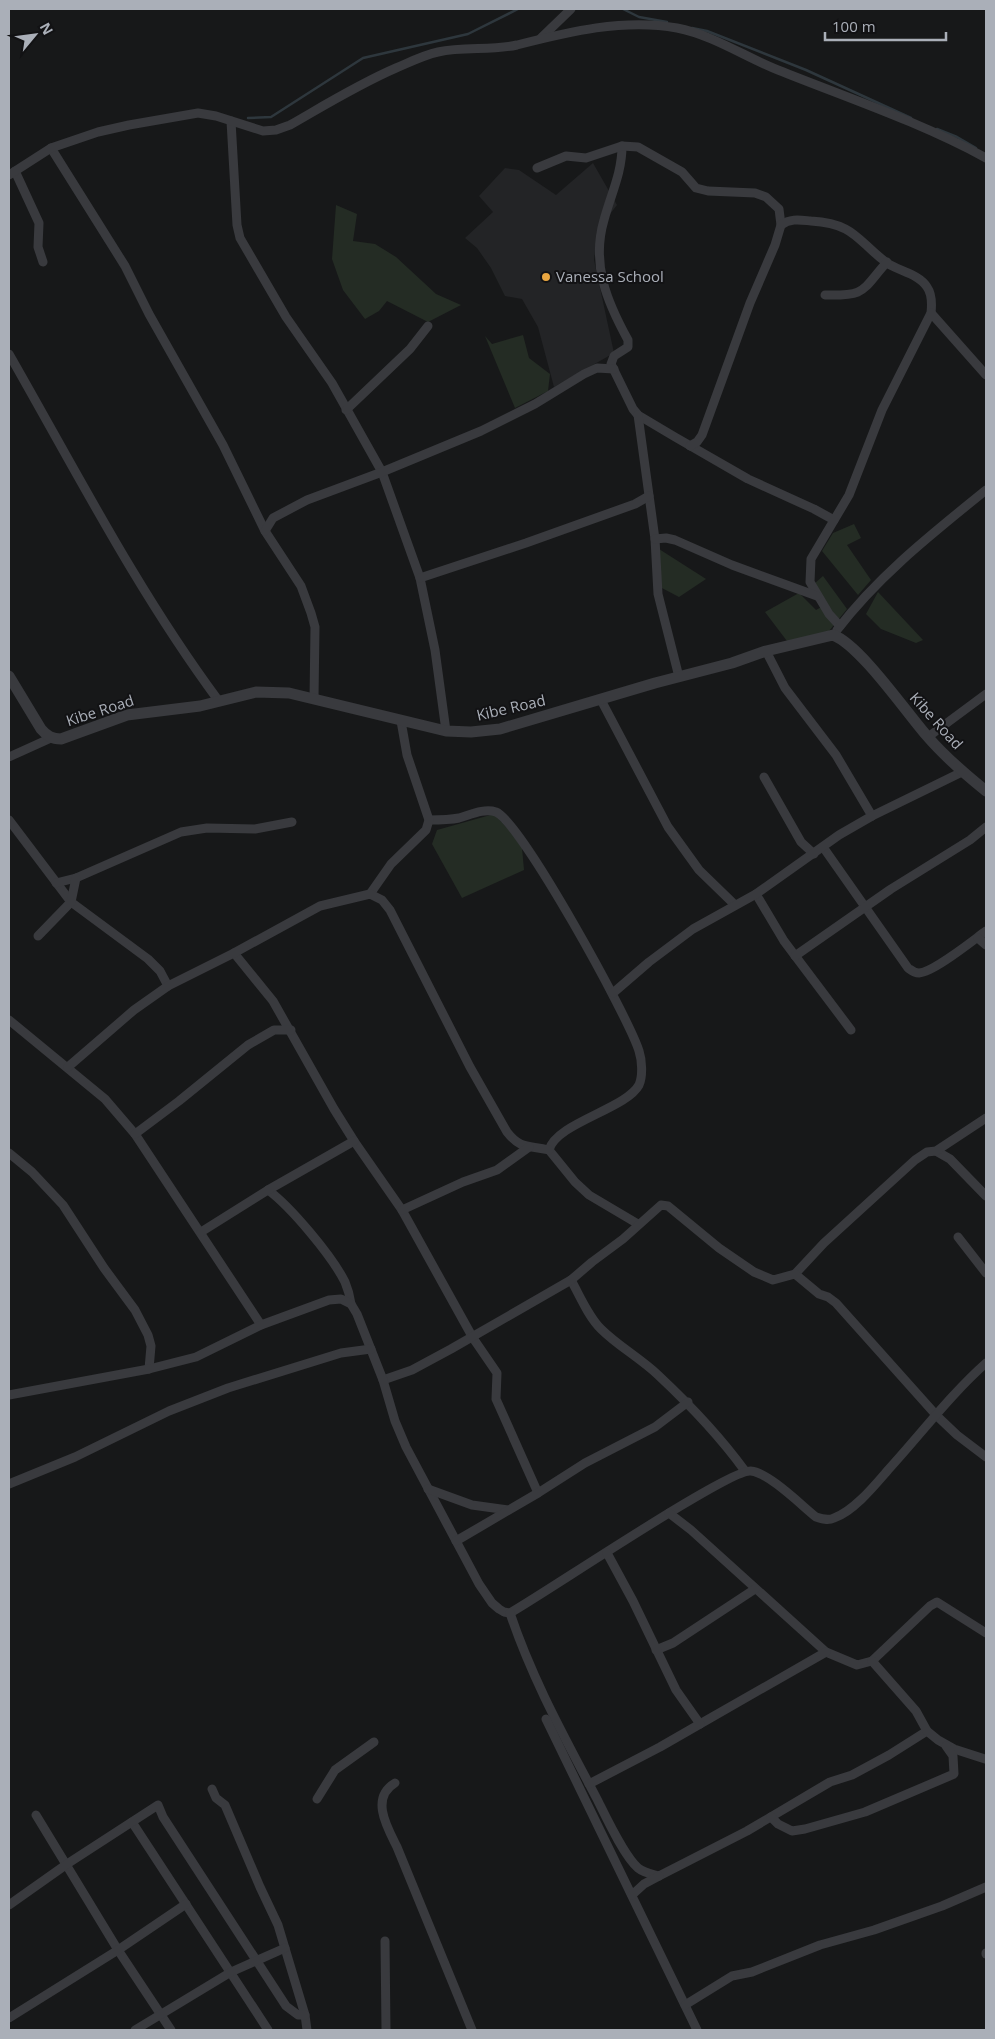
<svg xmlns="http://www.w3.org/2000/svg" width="995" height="2039" viewBox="0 0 995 2039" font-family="'Open Sans',sans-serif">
  <rect width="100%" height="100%" fill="#171819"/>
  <path fill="#232426" d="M593,163L617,205L597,231L594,260L614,353L554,387L538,327L522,299L505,296L491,268L477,248L465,238L493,212L479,196L505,168L519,170L556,195Z"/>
  <g fill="#242c24">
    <path d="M336,205L357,214L353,241L375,244L396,257L436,294L461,305L428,322L387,301L379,311L365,319L343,290L332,259Z"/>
    <path d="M523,335L529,358L550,374L548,391L515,408L485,336L492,344Z"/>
    <path d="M854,524L861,538L847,545L871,580L858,595L822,551L833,533Z"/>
    <path d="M659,549L706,579L679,597L660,587Z"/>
    <path d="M823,576L847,609L829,631L790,645L765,612L799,593L816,610L827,604L814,584Z"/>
    <path d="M878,592L923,640L916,643L881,629L866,614Z"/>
    <path d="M494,814L510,831L522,848L524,870L462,898L432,844L437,830Z"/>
  </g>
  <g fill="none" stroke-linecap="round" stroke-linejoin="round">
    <g stroke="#2e373d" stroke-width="2.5">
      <path d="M623,9L639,17L667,22"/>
      <path d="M692,28L707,31L806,70L911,118"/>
      <path d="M248,118L271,117L363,58L468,34L518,9"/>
      <path d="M937,129L957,137L976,148"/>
    </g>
    <g stroke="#393a3e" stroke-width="9">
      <path d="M541,38L571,9"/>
      <path d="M231,121L237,225L240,238L286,317L332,383L382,472L420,578L435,650L446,731"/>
      <path d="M622,146C622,173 611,194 604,220C591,264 607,302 628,340V347L614,356L611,364L633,409L638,415L675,437L748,479L814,509L834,520"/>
      <path d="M51,148L125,266L149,314L223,445L265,531L301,586L311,613L315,627L314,699"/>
      <path d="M537,168L566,156L586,158L622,146L638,147L682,172L696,188L708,191L755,193L766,197L779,209L781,225L775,245L750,303L702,435L697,442L690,446"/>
      <path d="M15,171L39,223L38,247L43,262"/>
      <path d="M9,175L51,148L98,132L129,125L198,113L216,116L263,131L276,130L290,125C325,105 359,84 396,68C410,62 424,55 438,52C464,46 491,51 517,45C568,32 624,18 677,28C713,35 745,57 778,70C848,98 920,122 986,158"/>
      <path d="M781,225C791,218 800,220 811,221C856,224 856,240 887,263C899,271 919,274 927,287C932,294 932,304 931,313L882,410L849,495L811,559L810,582L829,614L840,626"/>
      <path d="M825,295C867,296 861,291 887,262"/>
      <path d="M931,313L986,375"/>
      <path d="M9,354C76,471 138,592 218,700"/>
      <path d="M346,410L410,349L428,326"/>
      <path d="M638,415L655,539L658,594L679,677"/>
      <path d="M265,531L273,518L307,500L382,472L481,431L535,404L584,374L597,368L614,369"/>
      <path d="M655,539L666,538L675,540L732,565L817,596"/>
      <path d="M420,578L526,543L635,504L649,496"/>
      <path d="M837,630C879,575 933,533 986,490"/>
      <path d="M766,651L785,688L836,755L872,816"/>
      <path d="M601,700L668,827L699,870L735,905"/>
      <path d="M928,737L986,694"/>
      <path d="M9,757L51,738"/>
      <path d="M764,777L801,842L814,854"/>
      <path d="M9,820L71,902L148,959L160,971L168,986"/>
      <path d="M429,820C439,820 449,820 459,818C470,815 484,808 496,812C521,822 629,1018 639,1051C642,1060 643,1076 639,1085C626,1109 556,1123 549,1150L575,1182L589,1195L638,1224"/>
      <path d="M823,847L908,968C912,971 914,973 919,973C934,972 972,941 986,931"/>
      <path d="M56,883L76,878L181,832L207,828L255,829L292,822"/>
      <path d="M370,894L391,864L426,830L429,820L407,755L401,721"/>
      <path d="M756,894L784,941L851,1030"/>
      <path d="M38,936L71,902L76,878"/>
      <path d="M978,938L986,945"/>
      <path d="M234,953L273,1001L334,1109L354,1141L402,1210L473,1338L497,1373L496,1399L538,1493"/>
      <path d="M795,956L891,889L970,840L986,827"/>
      <path d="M613,993L649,962L693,929L756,894L839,835L872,816L962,772"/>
      <path d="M9,1020L105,1099L135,1134L261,1325"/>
      <path d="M68,1067L134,1010L168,986L234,953L320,906L370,894L382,900L390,910L470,1067L507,1132C521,1150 529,1145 549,1150"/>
      <path d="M135,1134L179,1101L248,1045L274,1030H291"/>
      <path d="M936,1151L950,1159L986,1196"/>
      <path d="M9,1153L32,1172L63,1205L104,1268L135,1310L148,1335L151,1346L149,1369"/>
      <path d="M268,1190C291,1207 332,1256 345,1282C348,1289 350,1297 351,1304"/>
      <path d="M402,1210L463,1182L497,1170L529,1147"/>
      <path d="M201,1232L268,1190L354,1141"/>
      <path d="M958,1237L986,1273"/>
      <path d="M795,1274L824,1243L915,1160L927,1152L936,1151L986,1118"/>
      <path d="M571,1280C580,1296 588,1316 601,1329C618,1346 640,1358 658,1375C690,1405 719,1435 745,1471"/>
      <path d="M383,1380L412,1370L451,1349L571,1280L592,1262L623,1239L661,1205L668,1206L719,1248L754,1272L773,1280L795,1274L819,1294L828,1297L836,1303L937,1416L957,1435L986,1457"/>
      <path d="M9,1395L149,1369L196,1357L261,1325L329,1300L341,1299L351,1304L357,1314L383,1380L395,1421L406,1447L479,1584L492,1603L499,1609L504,1612L510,1613C544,1594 730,1468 751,1471C769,1473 801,1505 816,1517C822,1519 828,1521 834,1518C854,1511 875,1485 888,1470C920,1435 951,1394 986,1363"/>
      <path d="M9,1484L75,1457L169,1411L228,1388L341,1353L371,1349"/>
      <path d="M428,1489L472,1505L508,1510"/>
      <path d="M669,1513L691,1530L826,1652L857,1665L872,1661L930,1606L937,1602L986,1633"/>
      <path d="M456,1541L538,1493L585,1463L655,1427L688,1402"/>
      <path d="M510,1613C532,1679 565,1738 597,1799C606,1817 624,1856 638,1868C644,1873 652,1874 659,1876L747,1831L830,1782L852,1775L889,1755L927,1731"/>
      <path d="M656,1650L673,1643L755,1589"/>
      <path d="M872,1661L916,1711L927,1731L938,1740L954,1749L985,1759"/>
      <path d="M546,1719L697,2030"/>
      <path d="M700,1724L826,1652"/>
      <path d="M395,1783C370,1798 387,1827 397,1847L472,2030"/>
      <path d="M589,1784L660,1747L700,1724L676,1690L633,1601L607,1553"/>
      <path d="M212,1789L216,1798L225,1805L260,1887L278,1925L305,2015L307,2030"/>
      <path d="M317,1799L335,1770L374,1742"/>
      <path d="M36,1815L118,1950L171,2030"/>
      <path d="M771,1817L778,1824L792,1831L805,1829L865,1812L954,1774L953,1756L946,1746"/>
      <path d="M132,1822L268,2030"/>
      <path d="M632,1895L644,1884L659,1876"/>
      <path d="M9,1905L67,1864L158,1805L163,1817L286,2006L298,2015H305"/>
      <path d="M385,1941L386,2030"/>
      <path d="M986,1953V1954"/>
      <path d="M685,2005L732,1976L752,1972L820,1945L874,1930L942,1906L986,1887"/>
      <path d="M9,2018L118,1950L186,1904"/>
      <path d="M135,2030L231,1972L285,1948"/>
    </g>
    <path stroke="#393a3e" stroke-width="11" d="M9,676L41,729C47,736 52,739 61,739L127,715L200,706L256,692L289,693L446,731L471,732L500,729L655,683L732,663L766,651L833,635C860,645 906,712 927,736C944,756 965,774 986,791"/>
  </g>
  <circle fill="#e9a640" stroke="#121214" stroke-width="2" cx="546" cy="277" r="5"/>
  <g text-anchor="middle" stroke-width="4" stroke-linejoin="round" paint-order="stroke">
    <g font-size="15" fill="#aaafb8" stroke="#121214" text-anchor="start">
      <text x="556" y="282">Vanessa School</text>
    </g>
    <g font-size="15" fill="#aaafb8" stroke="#121214">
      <text transform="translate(511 708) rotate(-13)" y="5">Kibe Road</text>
      <text transform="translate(100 711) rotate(-18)" y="5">Kibe Road</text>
      <text transform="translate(936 721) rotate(48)" y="5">Kibe Road</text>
    </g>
  </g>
  <rect width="995" height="2039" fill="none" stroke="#aaafb8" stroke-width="20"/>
  <g transform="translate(35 35) rotate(61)" stroke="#121214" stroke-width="4" paint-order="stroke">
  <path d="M0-4L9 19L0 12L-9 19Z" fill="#aaafb8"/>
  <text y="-8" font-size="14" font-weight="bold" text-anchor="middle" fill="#aaafb8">N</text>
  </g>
  <path d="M825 32v8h121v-8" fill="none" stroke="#aaafb8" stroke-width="2.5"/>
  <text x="832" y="32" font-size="15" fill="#aaafb8" stroke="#121214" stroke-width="4" paint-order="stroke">100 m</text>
</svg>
